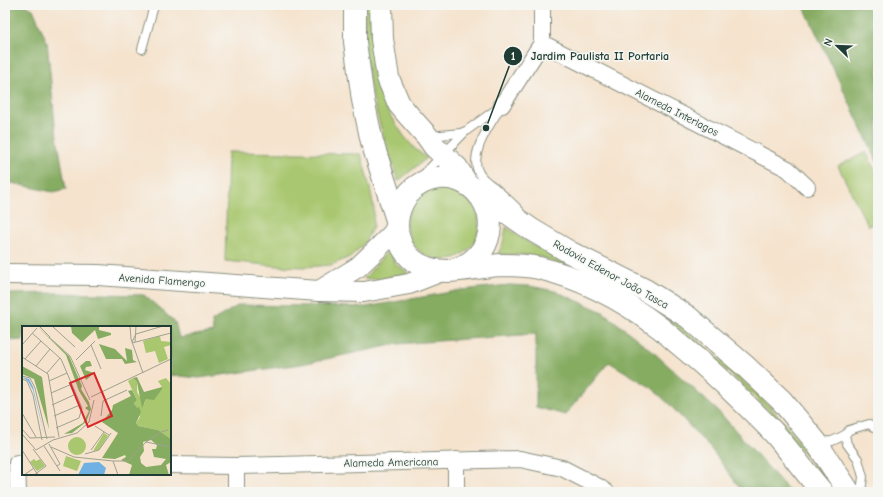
<svg xmlns="http://www.w3.org/2000/svg" width="883" height="497" viewBox="0 0 883 497" font-family="'Comic Neue',sans-serif">
  <rect width="100%" height="100%" fill="#f6f6f2"/>
  <filter id="ink" filterUnits="userSpaceOnUse"><feTurbulence type="fractalNoise" baseFrequency=".025" numOctaves="2"/><feDisplacementMap in="SourceGraphic" scale="8" xChannelSelector="R" yChannelSelector="G"/><feConvolveMatrix kernelMatrix="1 2 1 2 8 2 1 2 1" color-interpolation-filters="sRGB"/></filter>
  <filter id="wash" filterUnits="userSpaceOnUse"><feTurbulence type="fractalNoise" baseFrequency=".012" numOctaves="4" result="noise"/><feDisplacementMap in="SourceGraphic" scale="16" xChannelSelector="R" yChannelSelector="G"/><feGaussianBlur stdDeviation="0.9" result="paint"/><feColorMatrix in="noise" values="0 0 0 0 0 0 0 0 0 0 0 0 0 0 0 0 0 1.4 0 .05"/><feComposite in="paint" operator="in"/></filter>
  <g filter="url(#wash)">
    <rect width="100%" height="100%" fill="#f5e3cd"/>
    <g fill="#a9c76f" stroke="#648252">
      <path d="M364,5H371L372,52L377,83L391,117L404,136L415,149L427,158L398,181C384,141 371,100 366,58C363,41 365,22 364,5Z"/>
      <path d="M228,152L361,154L370,188L374,208L373,226L364,244L350,257L331,265L305,267L278,266L225,261Z"/>
      <path d="M866,152L878,176V221L868,226L838,166Z"/>
      <circle cx="443" cy="224" r="36"/>
      <path d="M506,227L532,245L611,285L653,307L676,322L725,364L768,404L808,452L830,482L836,492H831L809,459L772,414L738,381L676,327L656,313L567,268L542,257L526,255L498,254L503,243Z"/>
      <path d="M390,248L394,263L409,273L381,279H364Z"/>
    </g>
    <g fill="#86ac62" stroke="#52744b">
      <path d="M5,5H25L33,9L47,42L55,124L66,189L53,192L12,183H5Z"/>
      <path d="M803,5H878V163Z"/>
      <path d="M509,285L530,286L555,291L603,312L651,350L720,413L790,492H743L711,449L670,405L652,388L609,362L565,415L536,407V334L397,344L302,364L199,378L170,375V327H23V340L5,341V294L54,293L144,295L175,322L179,338L213,332L212,321L239,305L366,307L462,290Z"/>
    </g>
  </g>
  <g filter="url(#ink)">
    <g fill="none" stroke-linecap="round" stroke-linejoin="round">
      <defs>
        <g id="service">
          <path d="M142,49L153,9L156,5"/>
          <path d="M502,105C492,122 464,158 482,177C485,181 490,184 494,187C502,194 511,202 519,210"/>
          <path d="M430,136L461,133L466,131"/>
          <path d="M422,176L466,131L498,108"/>
          <path d="M845,435L847,444L858,459L863,477L861,492"/>
          <path d="M818,442L832,441L845,435L849,430L869,424L874,427"/>
        </g>
        <g id="minor">
          <path d="M542,5V43"/>
          <path d="M542,43L788,169L807,187"/>
          <path d="M502,105L542,43"/>
          <path d="M456,460V492"/>
          <path d="M17,463L18,492"/>
          <path d="M170,465L236,466L520,459L562,468L599,487L606,492"/>
          <path d="M236,466V492"/>
        </g>
        <g id="tertiary">
          <path d="M5,274L98,275L319,291L364,292L409,284L442,271"/>
          <path d="M319,291L358,267L378,248L392,234L397,226"/>
        </g>
        <g id="primary">
          <path d="M355,5V42L363,100L372,142L397,220"/>
          <path d="M381,5L382,39L388,78L399,104L409,116L427,136L434,146L457,168L467,184"/>
          <path d="M479,193L532,230L571,253L645,290L688,317L744,365L782,401L816,442L849,492"/>
          <path d="M453,270C460,268 467,265 473,260C510,229 481,169 433,179C396,187 384,237 414,261C439,280 473,266 502,265C512,265 529,266 539,268C583,278 623,300 659,327C668,334 676,342 685,349C703,364 721,380 738,397C750,409 763,421 775,434C791,453 806,473 822,492"/>
        </g>
      </defs>
      <use href="#service" stroke="#8a9080" stroke-width="10"/>
      <use href="#minor" stroke="#8a9080" stroke-width="18"/>
      <use href="#tertiary" stroke="#8a9080" stroke-width="22"/>
      <use href="#primary" stroke="#8a9080" stroke-width="24"/>
      <use href="#service" stroke="#fff" stroke-width="8"/>
      <use href="#minor" stroke="#fff" stroke-width="16"/>
      <use href="#tertiary" stroke="#fff" stroke-width="20"/>
      <use href="#primary" stroke="#fff" stroke-width="22"/>
    </g>
  </g>
  <g text-anchor="middle" stroke-width="3" stroke-linejoin="round" paint-order="stroke">
    <g font-size="11" fill="#1f3d34" stroke="#f6f6f2">
      <text transform="translate(677 112) rotate(27)" y="4">Alameda Interlagos</text>
      <text transform="translate(611 274) rotate(29)" y="4">Rodovia Edenor João Tasca</text>
      <text transform="translate(162 280) rotate(4)" y="4">Avenida Flamengo</text>
      <text transform="translate(391 462) rotate(-1)" y="4">Alameda Americana</text>
    </g>
  </g>
  <g transform="translate(22 326)">
    <rect width="149" height="149" fill="#f5e3cd"/>
    <path d="M138,10L139,15L149,16V19L142,21L146,33L137,37L133,25L124,27L121,15ZM111,52L115,56V66L122,78L124,73L140,61L136,55L144,52L149,58V113L136,104L116,100L114,97L118,91L112,76L115,74L106,55ZM82,107L86,110L77,124L71,125ZM46 120a9 9 0 1 1 18 0a9 9 0 1 1-18 0ZM44,130L59,135L55,145L41,140ZM12,133L14,135L18,133L23,140L15,145L8,136Z" fill="#a9c76f"/>
    <path d="M15,0L47,30L60,60L59,63L67,76L69,83L64,96L50,107L42,108L61,97L67,85L63,82L66,80L57,65L44,29ZM49,0H77V4L89,7V9L76,13L73,4L60,16L50,7ZM77,18L93,23L105,35L103,22L110,24L111,34L115,36L103,38L100,33H84ZM64,35H68L70,40L64,41L63,44L72,47L64,54L58,40ZM0,40L20,51L27,103L12,53L0,48ZM115,51L122,66L140,61V63L132,74L124,73L120,82L115,56L111,52ZM110,64L115,74L112,77L115,82L117,81L119,86L114,97L116,100L136,104L149,113V136L144,139L147,149H107L110,139L99,134L104,131L103,129L93,133L80,132L96,107L80,96L90,84L91,79L109,70L106,65ZM129,114L135,119L134,123H130L132,131L144,133L139,139L124,141L119,137L118,131L122,125L121,116Z" fill="#86ac62" fill-rule="evenodd"/>
    <path d="M0,51L7,53L11,61L23,112L11,64L6,55ZM77,136L84,142L82,149H56L62,137Z" fill="#70b1e4"/>
    <path fill="none" stroke="#9fa190" stroke-width="1" d="M17,0L28,11M30,0L53,21M108,0L109,13L121,47M10,7L39,33L60,82L57,92L34,102M27,11L48,30L68,74M110,16L114,8L141,0M113,16L114,0M110,17L149,7M0,19L15,2M69,19L79,43M0,31L26,48L37,111M3,33L19,15M54,34L73,15M14,40L28,23M25,47L38,32M0,50L8,52L13,62L25,113M0,53L5,55L11,69L20,114M27,55L45,47M29,67L50,58M69,71L149,33M81,75L105,64M30,79L54,68M0,87L14,111M32,90L58,79M79,90L81,75M73,100L87,109M0,103L8,112M146,104L139,106L124,116L149,121M0,108L14,124L31,114L55,107L67,96L72,74M8,112L33,111M27,118L38,138L35,140M22,120L38,145M29,121L52,131L91,135L96,149M11,123L24,140L12,149M0,124L16,149M69,124L82,106M63,128L77,124L89,107M91,135H106L124,116M2,149L12,142"/>
    <path fill="#d62828" fill-opacity="0.15" stroke="#d62828" stroke-width="2" d="M72,47L90,90L66,101L48,57Z"/>
    <rect width="149" height="149" fill="none" stroke="#1f3d34" stroke-width="2"/>
  </g>
  <path fill="none" stroke="#1f3d34" stroke-width="1.5" d="M486 128L513 56"/>
  <g fill="#1f3d34" stroke="#f6f6f2" stroke-width="1.5">
    <circle cx="486" cy="128" r="4"/>
    <circle cx="513" cy="56" r="10"/>
  </g>
  <g font-size="12" text-anchor="middle" font-weight="bold" fill="#fff">
    <text x="513" y="60">1</text>
  </g>
  <g font-size="12" text-anchor="middle" font-weight="bold" fill="#1f3d34" stroke="#f6f6f2" stroke-width="3" stroke-linejoin="round" paint-order="stroke">
    <text x="600" y="60">Jardim Paulista II Portaria</text>
  </g>
  <rect width="883" height="497" fill="none" stroke="#f6f6f2" stroke-width="20"/>
  <g transform="translate(837 46) rotate(293)" stroke="#f6f6f2" stroke-width="3" paint-order="stroke">
  <path d="M0-3L7 15L0 10L-7 15Z" fill="#1f3d34"/>
  <text y="-6" font-size="11" font-weight="bold" text-anchor="middle" fill="#1f3d34">N</text>
  </g>
</svg>
